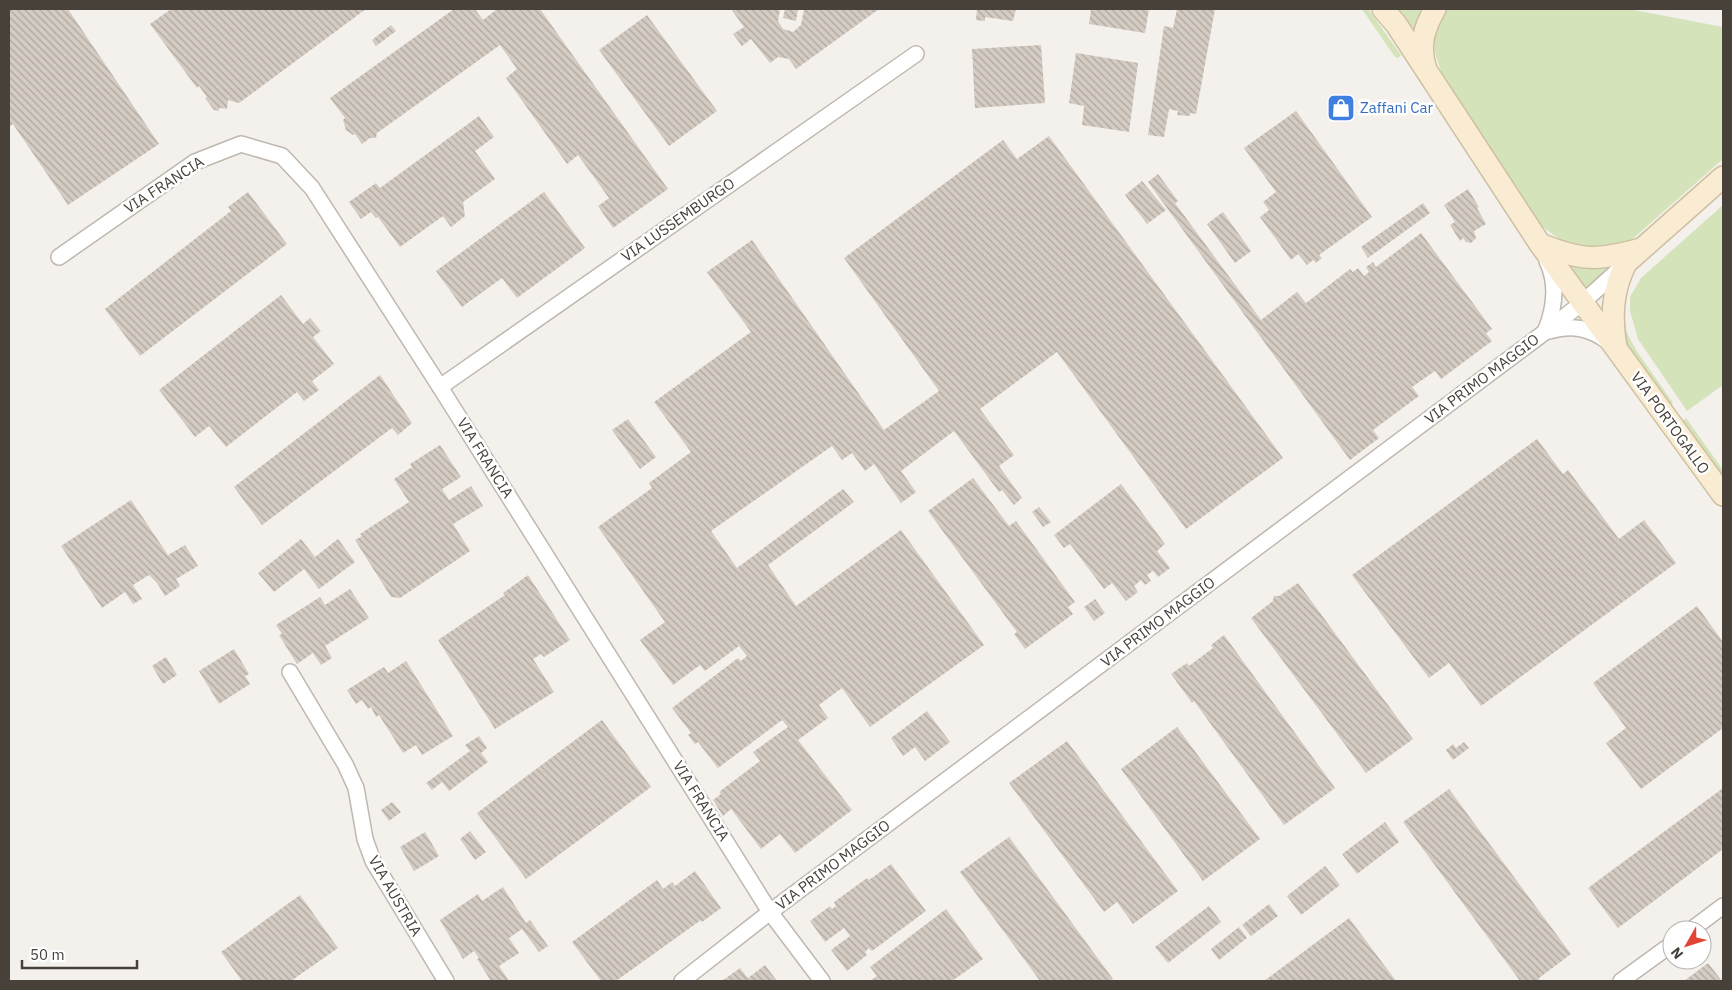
<svg xmlns="http://www.w3.org/2000/svg" width="1732" height="990" viewBox="0 0 1732 990" font-family="'IBM Plex Sans',sans-serif">
  <defs>
    <pattern id="building-back-hatch" width="6" height="6" patternUnits="userSpaceOnUse" patternTransform="scale(1.25)"><rect width="6" height="6" fill="#d4ccc3"/><path d="M-1 5l2 2M0 0l6 6M5-1l2 2" fill="none" stroke="#aea79f"/></pattern>
  </defs>
  <rect width="100%" height="100%" fill="#f4f1ec"/>
  <g fill="#d4e3ba">
    <path d="M1362,9H1368L1401,55L1398,58L1395,57Z"/>
    <path d="M1395,9H1426L1416,38Z"/>
    <path d="M1445,9H1629L1723,27V159L1628,243L1616,249L1570,247L1543,227L1442,74L1435,53L1434,35Z"/>
    <path d="M1723,205V385L1687,411L1638,339L1630,311V297L1641,278Z"/>
    <path d="M1559,259C1575,267 1591,272 1609,265L1611,267L1580,293Z"/>
    <path d="M1622,310L1627,333L1636,350L1673,403L1669,407L1632,354L1623,335Z"/>
    <path d="M1686,418L1723,470V482L1680,423Z"/>
  </g>
  <g fill="url(#building-back-hatch)">
    <path d="M9,9H68L159,144L68,205L13,124L9,127Z"/>
    <path d="M171,9H366L239,103L228,100L227,109L219,108V111L214,110L205,98L207,97L199,86L197,88L150,24Z"/>
    <path d="M454,9H475L483,20L497,9H540L668,189L613,228L598,206L609,198L578,155L567,164L506,78L517,69L500,45L377,133L376,138H370L362,144L355,134L353,135L346,130L343,120L345,118L330,98Z"/>
    <path d="M731,9H780L778,21L783,29L793,32L801,25L804,9H879L796,69L789,59L778,57L770,63L751,39L742,46L733,34L744,27Z"/>
    <path d="M785,9H798L796,21L783,18Z"/>
    <path d="M977,9H1016L1013,21L985,17V21L976,20Z"/>
    <path d="M1091,9H1149L1145,33L1089,24Z"/>
    <path d="M1177,9H1215L1196,114L1190,113V116L1177,115L1178,111L1169,109L1164,137L1148,135L1164,26L1173,28Z"/>
    <path d="M647,15L717,111L669,146L599,50Z"/>
    <path d="M391,25L396,31L376,46L372,40Z"/>
    <path d="M1041,45L1045,103L975,108L972,49Z"/>
    <path d="M1076,53L1138,63L1129,132L1082,125L1084,106L1069,103Z"/>
    <path d="M1296,111L1372,217L1319,255L1322,258L1316,263L1313,260L1307,265L1298,254L1291,260L1260,217L1269,210L1263,202L1276,192L1244,148Z"/>
    <path d="M479,116L494,137L475,151L495,179L463,202L465,216L451,227L443,216L400,247L378,217L376,218L371,212L361,219L349,202L376,183L380,188Z"/>
    <path d="M1049,136L1283,458L1186,529L1057,352L980,409L1014,455L999,466L1022,498L1014,505L1002,490L999,492L954,431L901,471L916,492L901,503L874,464L865,471L852,453L842,460L832,446L711,531L737,568L843,489L854,502L768,565L796,606L901,530L984,645L870,727L842,688L819,705L828,718L798,740L852,810L795,853L780,834L761,849L731,809L723,816L713,800L721,794L719,792L760,761L753,752L788,727L782,720L718,768L698,742L695,744L688,735L691,733L672,708L738,658L741,661L747,656L739,646L705,671L700,665L673,685L640,640L665,622L598,527L652,488L649,483L691,452L654,402L751,332L707,272L752,240L884,430L939,391L844,258L1003,140L1017,159Z"/>
    <path d="M1158,174L1178,201L1175,203L1261,320L1297,292L1306,303L1350,269L1353,272L1358,268L1364,276L1369,272L1366,267L1373,262L1376,267L1421,233L1492,329L1486,333L1492,341L1441,379L1435,371L1412,387L1419,396L1373,430L1379,438L1350,460L1148,182Z"/>
    <path d="M1142,181L1166,210L1147,224L1125,195Z"/>
    <path d="M1468,189L1479,207L1477,208L1486,224L1474,231L1476,238L1471,243L1466,242L1463,238L1460,241L1450,225L1455,222L1444,205Z"/>
    <path d="M248,192L287,244L140,356L105,309L231,211L228,207Z"/>
    <path d="M544,192L585,248L517,298L502,278L462,307L436,271Z"/>
    <path d="M1423,203L1430,213L1368,258L1361,247Z"/>
    <path d="M1223,212L1251,251L1235,263L1207,224Z"/>
    <path d="M281,295L303,324L310,318L321,331L313,337L334,364L312,381L319,390L304,401L297,392L226,447L209,426L195,437L159,390Z"/>
    <path d="M380,375L412,423L398,435L392,428L262,525L234,487Z"/>
    <path d="M628,419L656,457L640,469L612,430Z"/>
    <path d="M1537,439L1563,474L1568,470L1619,539L1644,520L1676,563L1481,706L1449,663L1429,678L1352,575Z"/>
    <path d="M440,445L461,477L442,489L449,500L471,486L483,506L453,524L470,551L400,598L391,597L355,540L362,536L360,534L409,502L394,479L412,467L410,464Z"/>
    <path d="M973,478L1009,526L1016,521L1075,602L1068,607L1073,614L1025,649L1014,634L1017,632L928,511Z"/>
    <path d="M1121,484L1165,544L1157,551L1170,568L1158,577L1153,571L1147,575L1151,581L1145,585L1141,580L1134,586L1138,592L1126,601L1112,583L1104,589L1070,544L1064,548L1054,535Z"/>
    <path d="M131,500L168,555L185,545L198,566L176,579L180,586L165,596L157,583L149,575L133,585L142,599L133,604L125,592L102,608L61,546Z"/>
    <path d="M1039,507L1051,522L1043,527L1032,512Z"/>
    <path d="M301,539L315,557L338,539L355,562L319,589L304,569L274,592L258,573Z"/>
    <path d="M528,575L570,640L544,657L541,654L533,659L554,692L495,729L438,640L505,595L503,593Z"/>
    <path d="M1298,583L1413,739L1366,773L1251,618L1273,601L1274,596H1279Z"/>
    <path d="M350,589L369,618L325,646L332,658L321,665L313,653L297,664L279,635L282,634L276,625L320,597L325,605Z"/>
    <path d="M1095,599L1105,613L1094,621L1084,607Z"/>
    <path d="M1697,606L1723,642V728L1641,789L1606,743L1626,728L1593,683Z"/>
    <path d="M1224,635L1335,788L1284,825L1194,701L1192,703L1171,674L1187,663L1189,666L1213,648L1211,645Z"/>
    <path d="M234,649L249,674L245,676L250,684L219,704L199,671Z"/>
    <path d="M166,657L177,675L163,684L152,666Z"/>
    <path d="M406,661L453,736L422,755L416,745L403,753L379,715L376,717L371,707L368,709L362,700L356,704L347,690L384,667L388,673Z"/>
    <path d="M927,711L950,742L925,761L915,747L903,756L891,738Z"/>
    <path d="M602,720L651,787L526,879L477,813Z"/>
    <path d="M1177,727L1260,839L1203,881L1121,769Z"/>
    <path d="M479,736L487,748L481,753L488,762L449,791L442,782L432,790L426,783L470,751L465,745Z"/>
    <path d="M1067,741L1178,891L1133,924L1117,902L1104,912L1009,783Z"/>
    <path d="M1464,742L1469,748L1453,760L1446,750L1453,744L1456,748Z"/>
    <path d="M1723,788V849L1618,928L1588,888Z"/>
    <path d="M1449,789L1571,954L1539,978V981H1520L1403,822Z"/>
    <path d="M392,802L401,812L389,821L381,810Z"/>
    <path d="M1385,822L1399,842L1357,874L1342,854Z"/>
    <path d="M470,831L486,852L475,860L460,839Z"/>
    <path d="M425,832L439,856L414,871L400,847Z"/>
    <path d="M1009,837L1113,979L1109,981H1040L960,872Z"/>
    <path d="M891,864L926,911L872,951L869,948L865,952L867,955L847,971L831,950L850,936L844,928L825,942L810,921L830,906L832,909L836,906L834,902L867,878L869,880Z"/>
    <path d="M1325,866L1340,885L1301,915L1287,896Z"/>
    <path d="M695,871L721,908L702,922L701,920L616,981H601L572,942L657,880L663,889L672,882L675,886Z"/>
    <path d="M503,887L526,923L530,920L548,946L539,952L522,929L509,938L519,953L499,966L509,981H491L477,959L479,958L474,951L463,959L440,920L478,894L482,901Z"/>
    <path d="M300,895L338,948L291,981H242L221,952Z"/>
    <path d="M1269,904L1278,916L1251,936L1242,925Z"/>
    <path d="M1209,906L1221,922L1168,963L1155,947Z"/>
    <path d="M946,909L983,959L952,981H870L877,976L870,967Z"/>
    <path d="M1349,918L1396,981H1264Z"/>
    <path d="M1239,927L1247,938L1219,960L1211,949Z"/>
    <path d="M1708,963L1722,981H1684Z"/>
    <path d="M765,965L777,981H722L740,968L748,978Z"/>
  </g>
  <g fill="none" stroke-linecap="round" stroke-linejoin="round">
    <defs>
      <g id="minor">
        <path d="M59,257L195,162L241,144L282,156L312,188L440,387L770,912L822,981"/>
        <path d="M1549,331C1571,325 1589,327 1607,341"/>
        <path d="M1545,332C1555,308 1558,284 1547,261"/>
        <path d="M440,387L916,54"/>
        <path d="M290,672L345,764L356,788L365,839L373,861L446,981"/>
        <path d="M1691,930L1723,906"/>
        <path d="M682,981L770,912L1545,332L1582,303L1623,266"/>
        <path d="M1621,981L1672,944"/>
      </g>
      <g id="secondary">
        <path d="M1383,9L1396,24L1540,244L1723,495"/>
        <path d="M1425,66C1419,45 1424,28 1435,9"/>
        <path d="M1540,244C1582,261 1597,261 1641,249"/>
        <path d="M1616,347C1611,317 1612,291 1626,263L1723,177"/>
      </g>
    </defs>
    <use href="#minor" stroke="#bfb8af" stroke-width="18"/>
    <use href="#secondary" stroke="#cebfa1" stroke-width="24"/>
    <use href="#minor" stroke="#fff" stroke-width="15"/>
    <use href="#secondary" stroke="#f9ecd2" stroke-width="21"/>
  </g>
  <defs>
    <symbol id="shop-square" viewBox="-11 -11 22 22"><rect x="-9" y="-9" width="18" height="18" rx="4" fill="#3f7fe0" stroke="#fff"/><path d="M-5-2.5h2.3a2.7 3.5 0 0 1 5.4 0H5L5.5 6h-11ZM-1.5-2.5h3a1.5 2.3 0 0 0-3 0Z" fill="#fff"/></symbol>
  </defs>
  <g fill-rule="evenodd">
    <use href="#shop-square" x="1325" y="92" width="32" height="32"/>
  </g>
  <g text-anchor="middle" stroke-width="5" stroke-linejoin="round" paint-order="stroke">
    <g font-size="15" fill="#366cbe" stroke="#fff" text-anchor="start">
      <text x="1360" y="113">Zaffani Car</text>
    </g>
    <g font-size="15" fill="#48413a" stroke="#fff">
      <text transform="translate(164 185) rotate(-33)" y="5">VIA FRANCIA</text>
      <text transform="translate(678 220) rotate(-35)" y="5">VIA LUSSEMBURGO</text>
      <text transform="translate(1482 379) rotate(-37)" y="5">VIA PRIMO MAGGIO</text>
      <text transform="translate(1670 423) rotate(54)" y="5">VIA PORTOGALLO</text>
      <text transform="translate(485 458) rotate(58)" y="5">VIA FRANCIA</text>
      <text transform="translate(1158 622) rotate(-37)" y="5">VIA PRIMO MAGGIO</text>
      <text transform="translate(701 801) rotate(58)" y="5">VIA FRANCIA</text>
      <text transform="translate(833 865) rotate(-37)" y="5">VIA PRIMO MAGGIO</text>
      <text transform="translate(395 896) rotate(60)" y="5">VIA AUSTRIA</text>
    </g>
  </g>
  <rect width="1732" height="990" fill="none" stroke="#48413a" stroke-width="20"/>
  <g transform="translate(1687 945) rotate(231)"><circle r="24" fill="#ffffff" stroke="#b6b3b0"/>
  <path d="M0-4L9 19L0 12L-9 19Z" fill="#e04437"/>
  <text y="-8" font-size="14" font-weight="bold" text-anchor="middle" fill="#48413a">N</text>
  </g>
  <path d="M22 960v8h115v-8" fill="none" stroke="#48413a" stroke-width="2.5"/>
  <text x="30" y="960" font-size="15" fill="#48413a" stroke="#ffffff" stroke-width="4" paint-order="stroke">50 m</text>
</svg>
